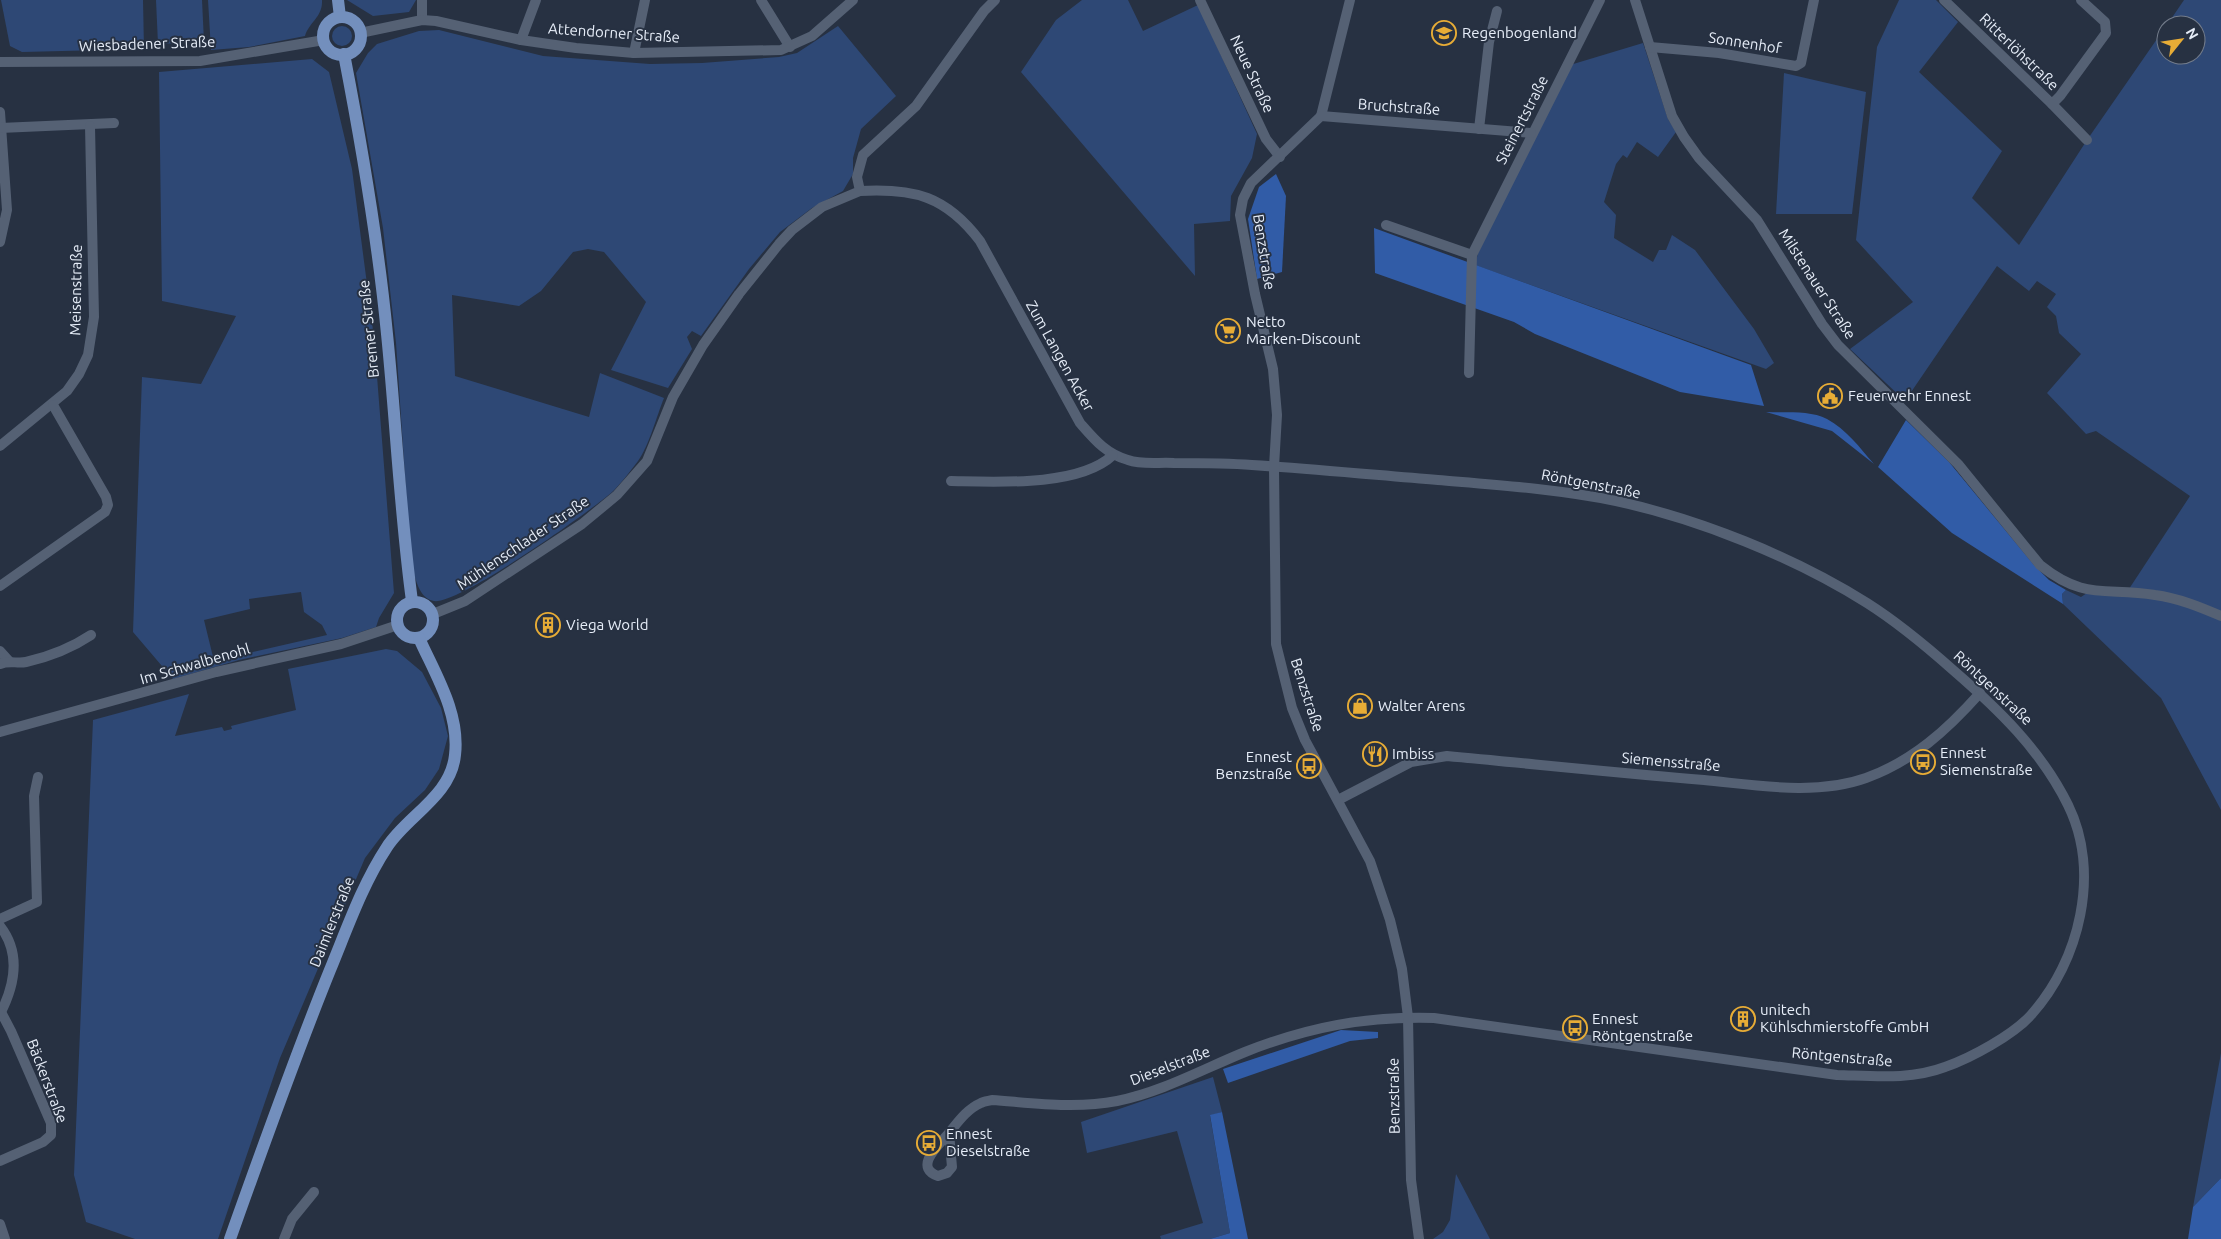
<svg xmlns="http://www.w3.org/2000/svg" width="2221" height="1239" viewBox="0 0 2221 1239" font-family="Ubuntu,sans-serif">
  <rect width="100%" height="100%" fill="#273142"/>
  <g fill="#2e4875" fill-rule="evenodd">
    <path d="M1,0H143L144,49L22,52L10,46Z"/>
    <path d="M156,0H202L204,42L158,44Z"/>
    <path d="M208,0H322C323,17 309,22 305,36L249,47L211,50Z"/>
    <path d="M347,0H416L409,12L373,16Z"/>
    <path d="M1082,0H1128L1143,31L1198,5L1257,134L1252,158L1231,196L1230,221L1194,224L1195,276L1021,72L1056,20Z"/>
    <path d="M1899,0H1936L1958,22L1919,72L2002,151L1972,198L2019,245L2087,140L2166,26V55H2196V25H2167L2184,0H2221V810L2161,698L2063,604L2062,594L2066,590L2081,597L2090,591L2127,592L2190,496L2096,431L2086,434L2047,393L2081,354L2059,333L2056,316L2047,307L2056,294L2037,281L2029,291L1997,266L1905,401L1850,349L1913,302L1856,240L1877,47Z"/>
    <circle cx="342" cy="36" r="10"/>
    <path d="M838,26L896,96L861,129L853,158V174L843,191L812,208L780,232L749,269L701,336L692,331L687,337L692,349L668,388L611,370L646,302L604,252L588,249L573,252L541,291L519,306L452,295L455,376L589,417L600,373L664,398C657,415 649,446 638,461C630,471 621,484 611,493C589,512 458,605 434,601C418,598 416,578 411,565L396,343L383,228L356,73L368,53L377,44L419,31L439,30L543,56L650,64L702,63L779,57L797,53Z"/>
    <path d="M1643,43L1668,119L1676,132L1658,157L1637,142L1627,158L1623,155L1616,164L1604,202L1616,215L1614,238L1653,262L1659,250H1666L1672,235L1695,250L1754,329L1774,363L1766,369L1475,265L1478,253L1570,65Z"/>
    <path d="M312,59L329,72L352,169L374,338L394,593L379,618L376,627L342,638L239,660L173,679L133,632L142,377L201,384L236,316L162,301L159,72ZM301,592L304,612L322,625L327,635L214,661L204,620L250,609L249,599Z"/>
    <path d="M1784,73L1866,92L1852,214H1776Z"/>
    <path d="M386,649L397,651L422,672L441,708L448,736L439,769L425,790L395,818L365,858L280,1058L218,1239H135L86,1222L74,1175L93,720L189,694L175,736L222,727L224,731L232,729L231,726L296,710L288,669Z"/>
    <path d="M2221,1053V1178L2193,1207Z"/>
    <path d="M1213,1077L1222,1112L1210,1116L1230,1233L1210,1239H1161L1160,1236L1203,1223L1177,1131L1087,1153L1081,1122Z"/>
    <path d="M1456,1174L1490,1239H1433L1443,1232L1450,1220Z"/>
  </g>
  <g fill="#315ca7">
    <path d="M1276,174L1286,196L1282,272L1257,279L1248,219L1259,187Z"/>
    <path d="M1374,228L1751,365L1764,406L1680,392L1535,334L1514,322L1375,273Z"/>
    <path d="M1766,412C1785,413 1810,410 1827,419C1846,429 1860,448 1874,464L1832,431Z"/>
    <path d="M1906,420L1949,462L2034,565L2049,580L2066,590L2062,594L2063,604L1952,533L1878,467Z"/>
    <path d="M1341,1030L1378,1032V1038L1350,1041L1228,1083L1223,1069Z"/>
    <path d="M1222,1112L1248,1239H1210L1230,1233L1210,1115Z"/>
    <path d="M2221,1178V1239H2188L2193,1207Z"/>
  </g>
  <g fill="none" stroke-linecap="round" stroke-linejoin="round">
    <g stroke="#556174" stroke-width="10">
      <path d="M761,0L790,47"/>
      <path d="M1200,0L1266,139L1280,157"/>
      <path d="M1635,0L1672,116L1684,137L1699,158L1757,220L1822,324L1838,345L1958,464L2040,565C2085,601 2105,587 2155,595C2178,598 2200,607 2221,616"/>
      <path d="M1944,0L2052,104L2060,96L2106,33L2105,22L2081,0"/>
      <path d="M422,20V0"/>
      <path d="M360,33L422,20L436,21L521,40L576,48L634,53L781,50L812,36L853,0"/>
      <path d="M521,40L536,0"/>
      <path d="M1650,47L1719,53L1796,66L1801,63L1814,0"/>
      <path d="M634,53L645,0"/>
      <path d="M0,62L200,61L324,40"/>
      <path d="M2052,104L2087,140"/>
      <path d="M0,112L7,210L0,242"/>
      <path d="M1321,116L1350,0"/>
      <path d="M0,128L114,123"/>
      <path d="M1479,129L1489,42L1497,11"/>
      <path d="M860,191C914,188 946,196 980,241L1080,423C1094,439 1106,454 1128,460C1142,465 1159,462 1174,463C1200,463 1226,463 1252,465C1314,469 1376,475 1438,480C1497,485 1557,489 1616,501C1699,519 1794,557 1867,603C1897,622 1926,646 1953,670C1998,709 2041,750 2068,805C2101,872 2080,961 2031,1015C2013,1035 1971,1058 1945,1067C1911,1080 1874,1076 1837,1075L1434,1018C1366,1016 1308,1027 1245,1052C1203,1069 1162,1092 1117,1101C1075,1109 1034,1103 992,1100C989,1101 984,1101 981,1103C967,1109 958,1122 949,1133C941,1143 912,1167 938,1176L947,1173L952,1167L949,1133"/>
      <path d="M1386,225L1472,255"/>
      <path d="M1469,373L1472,255L1600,0"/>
      <path d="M0,446L67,391L79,374L88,355L94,317L90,126"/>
      <path d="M951,481C996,482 1079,487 1113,455"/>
      <path d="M0,586L105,512L108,505L106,497L53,405"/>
      <path d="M433,614L465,601L582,524L617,495L647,461L673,397L703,345L739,294L779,244L792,230L822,207L860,191L857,177L863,155L916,106L984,11L995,0"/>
      <path d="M0,651L9,661"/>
      <path d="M0,664C10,660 17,664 26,662C48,657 73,647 91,635"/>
      <path d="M0,732L216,672L341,644L398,625"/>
      <path d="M1338,800L1411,762L1447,756C1533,764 1618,773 1704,780C1756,785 1816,796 1866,778C1913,761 1947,730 1980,693"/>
      <path d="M0,919L37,902L34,796L38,777"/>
      <path d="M0,926C21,953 15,985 0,1014"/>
      <path d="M0,1161L43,1142L51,1135V1123L11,1031L1,1012"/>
      <path d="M0,1224L5,1239"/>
      <path d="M284,1239L292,1219L314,1192"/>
      <path d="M1419,1239L1411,1180L1408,1017L1402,969L1390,920L1370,861L1305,740L1292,708L1276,644L1274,467L1277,415L1273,369L1255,294L1240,215L1243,199L1251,183L1321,116L1531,133"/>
    </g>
    <g stroke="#738fbd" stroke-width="12">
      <path d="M338,0L340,17"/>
      <circle cx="342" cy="36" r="19"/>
      <path d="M344,54C362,147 378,240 387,334C396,423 400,513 412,601"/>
      <circle cx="415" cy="620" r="18"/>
      <path d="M230,1239C262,1149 294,1059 330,970C347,929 362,885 387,847C407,816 451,796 455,755C460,713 435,674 419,638"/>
    </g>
  </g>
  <defs>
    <symbol id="school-ring" viewBox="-11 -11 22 22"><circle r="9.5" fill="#273142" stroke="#e7ac36" stroke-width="1.5"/><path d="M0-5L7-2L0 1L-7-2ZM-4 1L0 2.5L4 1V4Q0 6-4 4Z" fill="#e7ac36"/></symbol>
    <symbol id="supermarket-ring" viewBox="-11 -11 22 22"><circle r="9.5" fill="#273142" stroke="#e7ac36" stroke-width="1.5"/><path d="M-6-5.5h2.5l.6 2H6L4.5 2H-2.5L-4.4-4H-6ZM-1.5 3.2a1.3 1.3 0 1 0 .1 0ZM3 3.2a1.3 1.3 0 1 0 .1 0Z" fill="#e7ac36"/></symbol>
    <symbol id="civic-ring" viewBox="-11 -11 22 22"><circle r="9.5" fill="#273142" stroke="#e7ac36" stroke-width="1.5"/><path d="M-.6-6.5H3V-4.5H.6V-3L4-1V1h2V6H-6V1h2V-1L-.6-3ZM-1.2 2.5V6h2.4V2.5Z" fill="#e7ac36"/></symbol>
    <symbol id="building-ring" viewBox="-11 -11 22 22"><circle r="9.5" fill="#273142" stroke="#e7ac36" stroke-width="1.5"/><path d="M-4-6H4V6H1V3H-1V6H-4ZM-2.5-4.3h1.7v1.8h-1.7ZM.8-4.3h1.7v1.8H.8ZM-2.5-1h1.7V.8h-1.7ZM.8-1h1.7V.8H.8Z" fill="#e7ac36"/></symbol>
    <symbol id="shop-ring" viewBox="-11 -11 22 22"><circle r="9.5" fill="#273142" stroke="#e7ac36" stroke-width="1.5"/><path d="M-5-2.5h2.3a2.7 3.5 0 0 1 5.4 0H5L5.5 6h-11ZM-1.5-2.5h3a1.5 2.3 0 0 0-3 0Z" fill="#e7ac36"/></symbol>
    <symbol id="restaurant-ring" viewBox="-11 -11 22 22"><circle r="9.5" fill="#273142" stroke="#e7ac36" stroke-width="1.5"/><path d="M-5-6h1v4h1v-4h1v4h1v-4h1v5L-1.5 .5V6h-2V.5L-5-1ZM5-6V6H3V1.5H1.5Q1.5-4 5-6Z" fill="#e7ac36"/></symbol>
    <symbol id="bus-ring" viewBox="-11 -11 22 22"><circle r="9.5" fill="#273142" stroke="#e7ac36" stroke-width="1.5"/><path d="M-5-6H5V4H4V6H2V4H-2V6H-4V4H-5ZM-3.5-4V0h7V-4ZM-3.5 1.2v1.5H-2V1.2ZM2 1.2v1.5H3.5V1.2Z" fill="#e7ac36"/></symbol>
  </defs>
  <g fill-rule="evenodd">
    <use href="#school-ring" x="1430" y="19" width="28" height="28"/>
    <use href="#supermarket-ring" x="1214" y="317" width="28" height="28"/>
    <use href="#civic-ring" x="1816" y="382" width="28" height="28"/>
    <use href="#building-ring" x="534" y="611" width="28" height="28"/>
    <use href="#shop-ring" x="1346" y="692" width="28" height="28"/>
    <use href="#restaurant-ring" x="1361" y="740" width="28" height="28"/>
    <use href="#bus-ring" x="1909" y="748" width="28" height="28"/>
    <use href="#bus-ring" x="1295" y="752" width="28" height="28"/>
    <use href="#building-ring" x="1729" y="1005" width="28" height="28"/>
    <use href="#bus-ring" x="1561" y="1014" width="28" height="28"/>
    <use href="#bus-ring" x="915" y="1129" width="28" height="28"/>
  </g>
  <g text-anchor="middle" stroke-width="4" stroke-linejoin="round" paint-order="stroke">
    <g font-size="15" fill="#e6edf8" stroke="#273142">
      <text transform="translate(614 33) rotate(4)" y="5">Attendorner Straße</text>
      <text transform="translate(1745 43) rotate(9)" y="5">Sonnenhof</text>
      <text transform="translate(147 44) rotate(-2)" y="5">Wiesbadener Straße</text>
      <text transform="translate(2019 52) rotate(44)" y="5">Ritterlöhstraße</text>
      <text transform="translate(1252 74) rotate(65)" y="5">Neue Straße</text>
      <text transform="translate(1399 107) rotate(4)" y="5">Bruchstraße</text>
      <text transform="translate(1522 120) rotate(-63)" y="5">Steinertstraße</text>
      <text transform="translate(1264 252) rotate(81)" y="5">Benzstraße</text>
      <text transform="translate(1817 284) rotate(57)" y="5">Milstenauer Straße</text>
      <text transform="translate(76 290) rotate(-89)" y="5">Meisenstraße</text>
      <text transform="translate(369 329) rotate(-96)" y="5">Bremer Straße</text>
      <text transform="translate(1060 356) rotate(61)" y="5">Zum Langen Acker</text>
      <text transform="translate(1591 484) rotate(11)" y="5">Röntgenstraße</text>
      <text transform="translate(523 543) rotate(-34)" y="5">Mühlenschlader Straße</text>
      <text transform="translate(195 664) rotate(-16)" y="5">Im Schwalbenohl</text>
      <text transform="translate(1993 688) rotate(43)" y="5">Röntgenstraße</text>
      <text transform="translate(1307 695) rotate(72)" y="5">Benzstraße</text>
      <text transform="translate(1671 762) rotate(5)" y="5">Siemensstraße</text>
      <text transform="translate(332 922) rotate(-68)" y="5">Daimlerstraße</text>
      <text transform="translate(1842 1057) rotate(5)" y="5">Röntgenstraße</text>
      <text transform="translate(1170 1066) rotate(-21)" y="5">Dieselstraße</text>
      <text transform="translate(47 1081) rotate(69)" y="5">Bäckerstraße</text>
      <text transform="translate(1394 1096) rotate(-91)" y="5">Benzstraße</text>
    </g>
    <g font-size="15" fill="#e6edf8" stroke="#273142" text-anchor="start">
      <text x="1462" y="38">Regenbogenland</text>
      <text x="1246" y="327">Netto<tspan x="1246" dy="17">Marken-Discount</tspan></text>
      <text x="1848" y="401">Feuerwehr Ennest</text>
      <text x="566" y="630">Viega World</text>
      <text x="1378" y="711">Walter Arens</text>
      <text x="1940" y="758">Ennest<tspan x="1940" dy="17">Siemenstraße</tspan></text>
      <text x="1392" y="759">Imbiss</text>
      <text x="1292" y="762" text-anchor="end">Ennest<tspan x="1292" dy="17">Benzstraße</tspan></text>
      <text x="1760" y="1015">unitech<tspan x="1760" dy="17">Kühlschmierstoffe GmbH</tspan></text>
      <text x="1592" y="1024">Ennest<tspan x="1592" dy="17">Röntgenstraße</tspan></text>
      <text x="946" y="1139">Ennest<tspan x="946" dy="17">Dieselstraße</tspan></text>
    </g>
  </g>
  <g transform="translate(2181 40) rotate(60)"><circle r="24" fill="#273142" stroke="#737c8b"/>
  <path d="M0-4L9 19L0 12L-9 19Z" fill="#e7ac36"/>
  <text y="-8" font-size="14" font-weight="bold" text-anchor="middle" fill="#e6edf8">N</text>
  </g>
</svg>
